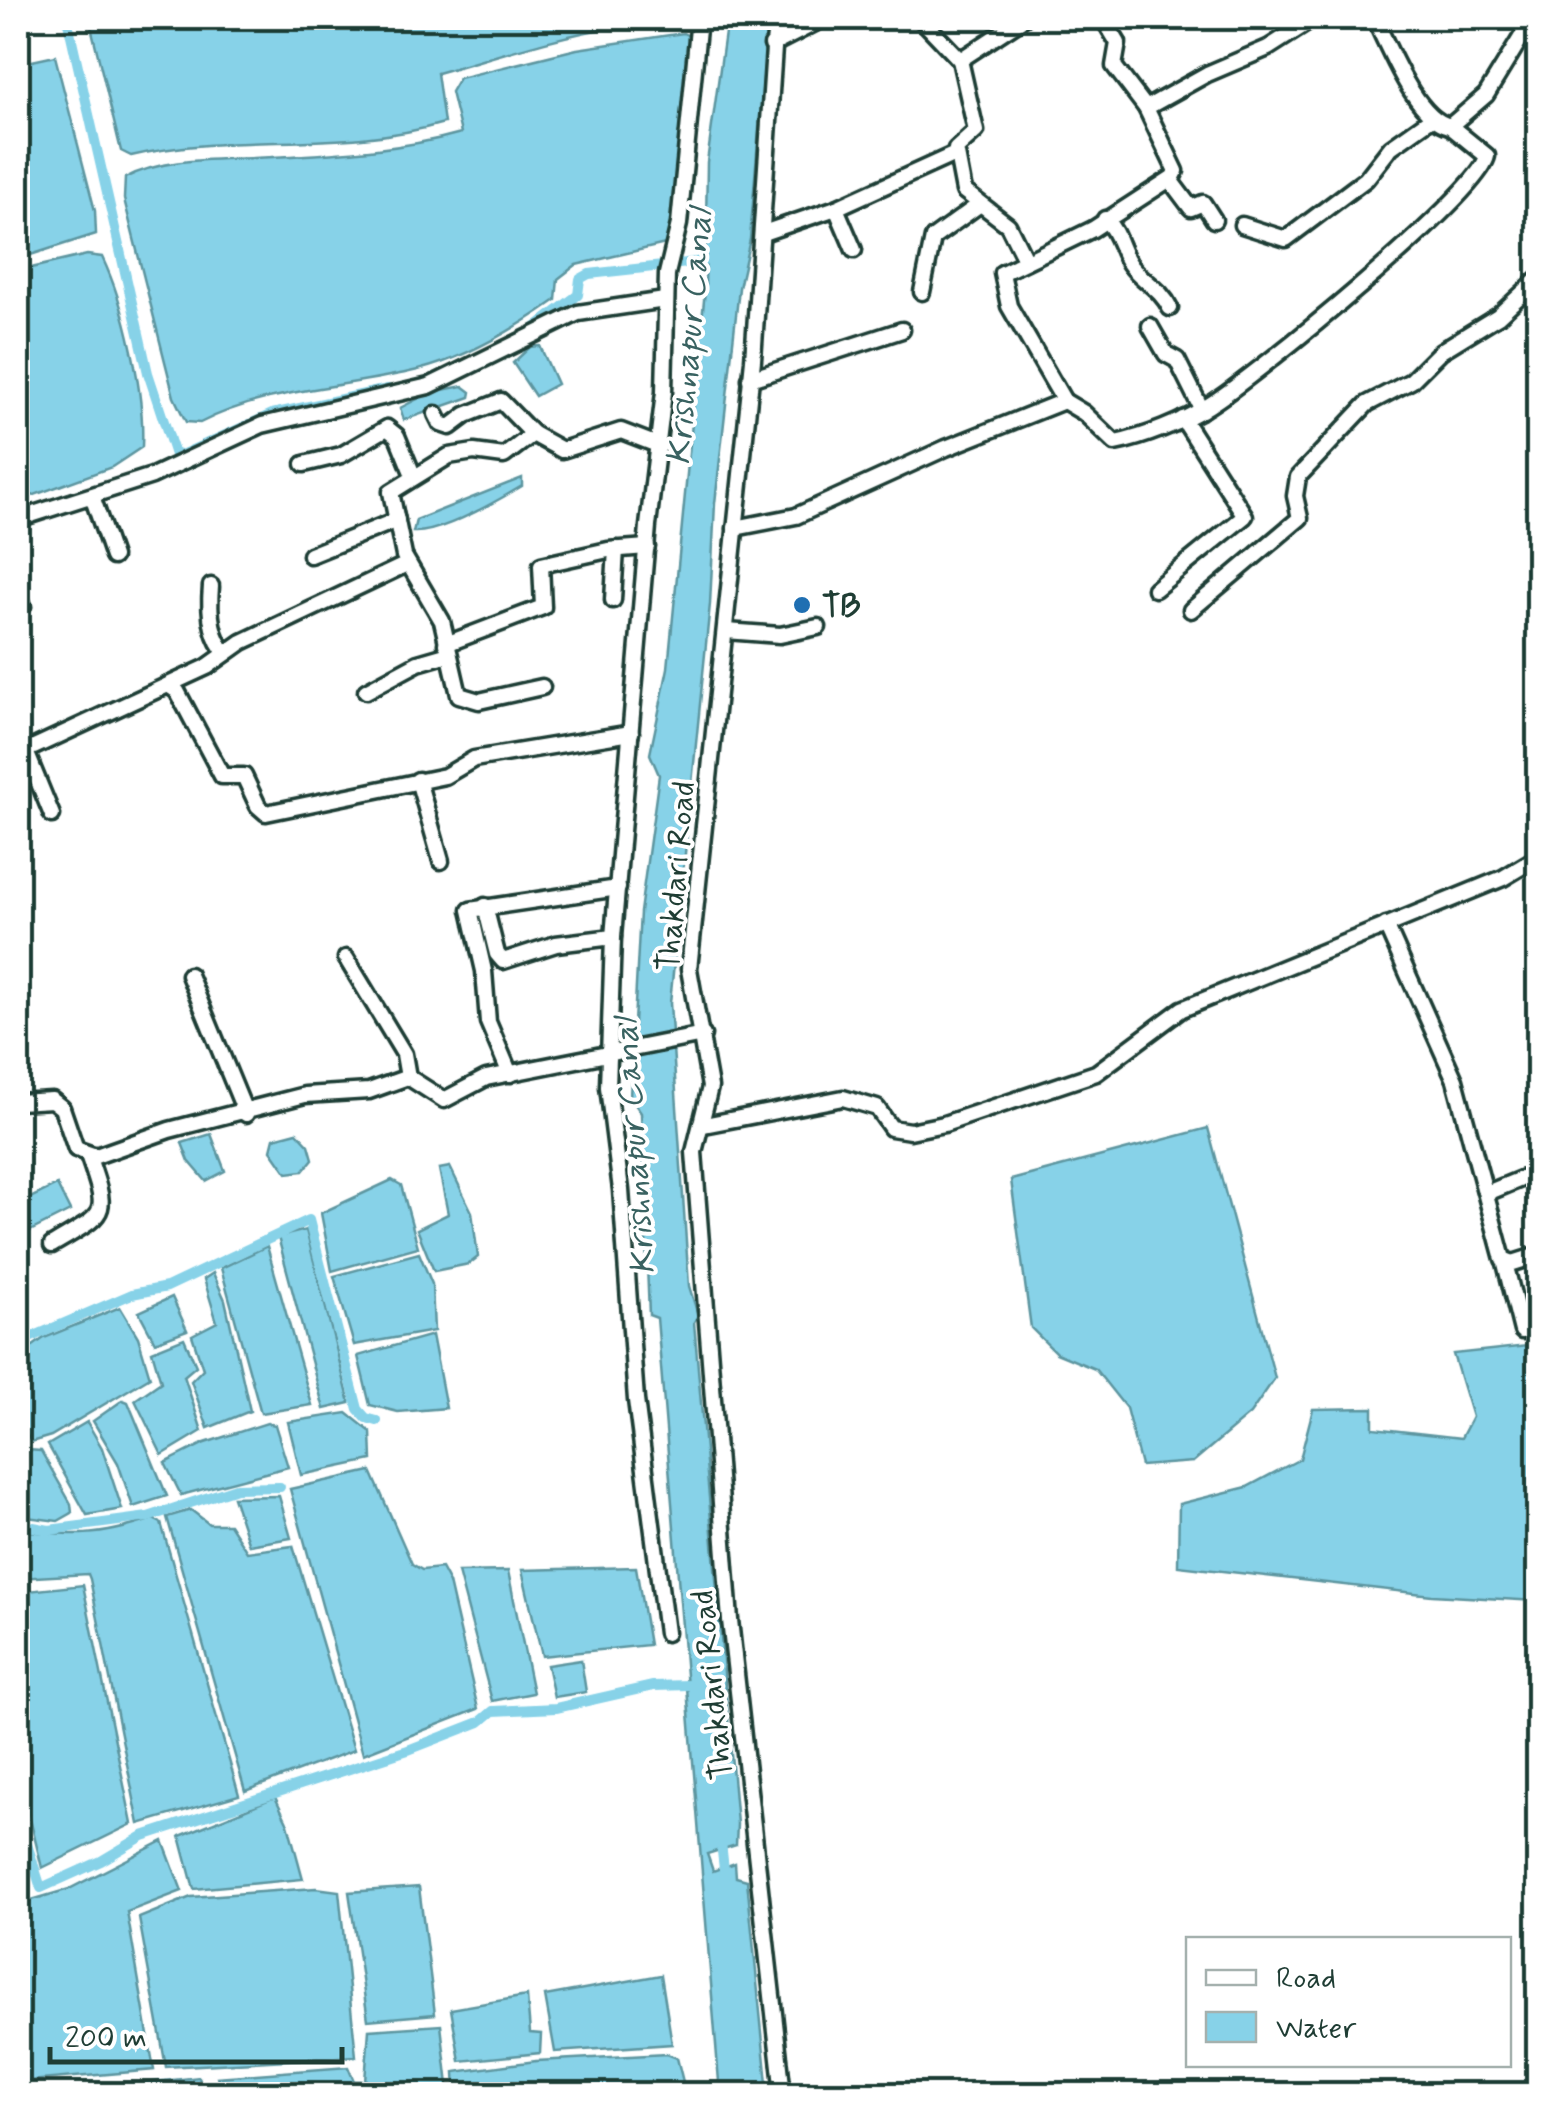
<svg xmlns="http://www.w3.org/2000/svg" width="1556" height="2112" viewBox="0 0 1556 2112" font-family="Mynerve,sans-serif">
  <rect width="100%" height="100%" fill="#fff"/>
  <filter id="ink" filterUnits="userSpaceOnUse"><feTurbulence type="fractalNoise" baseFrequency=".01" numOctaves="2"/><feDisplacementMap in="SourceGraphic" scale="20" xChannelSelector="R" yChannelSelector="G"/><feConvolveMatrix kernelMatrix="1 2 1 2 8 2 1 2 1" color-interpolation-filters="sRGB"/></filter>
  <g filter="url(#ink)">
    <g fill="#87d2e8" stroke="#5d96a0" stroke-width="2.5">
      <path d="M89,18H686C664,30 642,22 618,26C557,36 497,56 437,73L444,123C343,153 234,132 131,156L121,151Z"/>
      <path d="M727,18H768L750,239L739,288L715,503L710,604L670,1003L689,1286L698,1315L694,1322L737,1824L736,1845L707,1854L713,1871L735,1863L736,1877L747,1880L768,2094H720L657,1318L649,1315L641,1113L630,1097L640,912L659,775L650,754L668,668L705,290L707,162Z"/>
      <path d="M683,33L693,38L674,242L576,265L558,279L556,300C515,329 466,358 418,370C345,388 267,388 200,423L186,422L174,397L124,199L125,178C163,158 212,160 254,158C323,154 394,152 461,133L451,92L459,78L577,49Z"/>
      <path d="M55,56L95,211L96,234L18,259V64Z"/>
      <path d="M87,255L102,257C125,305 145,393 142,447L112,467L18,501V271Z"/>
      <path d="M540,346L557,384L535,396L513,363L530,347Z"/>
      <path d="M463,386L471,392L470,397L404,420L400,408L431,392Z"/>
      <path d="M522,478V486C497,501 440,534 413,532L416,520Z"/>
      <path d="M1208,1128L1275,1378L1250,1414L1193,1462L1141,1466L1126,1408L1095,1369L1056,1353L1031,1328L1011,1180Z"/>
      <path d="M297,1132L309,1145L313,1159L303,1171L287,1173L271,1150L274,1138Z"/>
      <path d="M211,1134L225,1171L206,1181L189,1161L182,1143Z"/>
      <path d="M450,1167L472,1212L478,1257L469,1264L434,1271L417,1229L448,1214L439,1169Z"/>
      <path d="M392,1180L401,1185L418,1247L332,1271L321,1213Z"/>
      <path d="M57,1185L70,1211L28,1232L18,1204Z"/>
      <path d="M306,1230L350,1403L324,1409L278,1237Z"/>
      <path d="M267,1246L312,1405L261,1413L221,1268Z"/>
      <path d="M419,1253L432,1284L434,1331L354,1345L334,1276Z"/>
      <path d="M213,1273L225,1300L250,1411L208,1428L191,1381L203,1369L192,1335L217,1322L204,1279Z"/>
      <path d="M172,1297L187,1330L155,1342L139,1312Z"/>
      <path d="M120,1307L138,1337L150,1377L51,1436L31,1442L18,1419V1357L44,1338Z"/>
      <path d="M432,1335L446,1408L398,1412L370,1405L358,1356Z"/>
      <path d="M184,1338L196,1366L184,1376L202,1431L162,1455L135,1400L161,1382L152,1351Z"/>
      <path d="M1538,1345V1601L1432,1595L1178,1566L1179,1504L1247,1487L1300,1459L1313,1409L1373,1408V1428L1461,1438L1472,1417L1453,1354Z"/>
      <path d="M123,1400L128,1402L167,1496L133,1507L118,1463L93,1421Z"/>
      <path d="M347,1413L371,1432L372,1460L301,1475L288,1422Z"/>
      <path d="M87,1422L102,1448L122,1509L87,1515L48,1445Z"/>
      <path d="M267,1423L275,1425L288,1467L181,1495L165,1463L205,1443Z"/>
      <path d="M27,1450L41,1451L71,1504L72,1513L58,1521L18,1516V1462Z"/>
      <path d="M371,1471L412,1564L422,1570L441,1568L449,1583L478,1709L363,1754L290,1489Z"/>
      <path d="M279,1496L291,1538L249,1545L233,1497Z"/>
      <path d="M191,1510L209,1524H229L247,1552L293,1546L354,1750L245,1791L167,1517Z"/>
      <path d="M153,1519L161,1523L239,1795L139,1824L90,1579L88,1574L18,1578V1530C73,1536 98,1538 153,1519Z"/>
      <path d="M636,1567L649,1645L542,1656L522,1570Z"/>
      <path d="M508,1571L533,1693L492,1701L458,1572Z"/>
      <path d="M83,1585L132,1824L42,1868L18,1769V1592Z"/>
      <path d="M581,1660L586,1692L554,1697L547,1665Z"/>
      <path d="M275,1797L288,1824L303,1879L194,1889L180,1836Z"/>
      <path d="M163,1841L182,1891L127,1912L154,2070L18,2082V1904L69,1889Z"/>
      <path d="M419,1887L435,2014L368,2020L349,1892Z"/>
      <path d="M316,1888L339,1891L356,2056L166,2067L139,1918L191,1897Z"/>
      <path d="M661,1975L672,2044L555,2052L545,1996Z"/>
      <path d="M527,1996L530,2033L541,2034L540,2053L460,2061L451,2009Z"/>
      <path d="M441,2025L449,2094H221L217,2077L348,2067L354,2081H365L369,2030Z"/>
      <path d="M667,2054L677,2058L686,2094H456L455,2072L536,2061Z"/>
      <path d="M199,2077L204,2094H102L100,2088Z"/>
    </g>
    <g fill="none" stroke-linecap="round" stroke-linejoin="round">
      <g stroke="#87d2e8" stroke-width="10">
        <path d="M67,18L148,373L176,458"/>
        <path d="M671,265L704,261"/>
        <path d="M532,330L578,295L580,279L589,274L663,266"/>
        <path d="M181,455L272,414L388,389"/>
        <path d="M18,1343L132,1294L167,1287L309,1220L358,1409L366,1418L377,1421"/>
        <path d="M18,1524L49,1530L111,1522L148,1517L236,1488L280,1487"/>
        <path d="M18,1816L41,1888L101,1861L143,1836L408,1750L480,1722L493,1711L556,1708L653,1686L689,1685"/>
        <path d="M721,1842L725,1879"/>
      </g>
      <defs>
        <g id="minor">
          <path d="M776,18L753,360L689,969L710,1087L694,1152L730,1620L783,2094"/>
          <path d="M920,18L960,60"/>
          <path d="M1024,18L960,60L976,131L956,149L964,191L1008,225L1026,261"/>
          <path d="M1103,18L1118,43L1114,66L1146,108"/>
          <path d="M1374,18C1389,47 1416,119 1450,126L1486,95L1533,18"/>
          <path d="M772,45L825,18"/>
          <path d="M1170,180L1191,208L1203,203L1214,220"/>
          <path d="M836,208L854,250"/>
          <path d="M1105,219C1120,234 1120,252 1132,267C1145,283 1161,289 1170,308"/>
          <path d="M1242,225L1286,239L1366,179L1391,147L1432,118"/>
          <path d="M763,233L836,208L955,154"/>
          <path d="M922,292L933,238L980,204"/>
          <path d="M1150,326L1166,354L1177,360L1202,410"/>
          <path d="M750,379L902,330"/>
          <path d="M1064,401L1084,413L1115,443C1145,437 1182,422 1208,406C1251,380 1480,194 1487,156L1450,126"/>
          <path d="M436,414L441,424L450,427L466,415L501,401L533,434"/>
          <path d="M304,464L341,455L387,428L397,436L413,475"/>
          <path d="M92,496L113,557"/>
          <path d="M18,519L152,476L262,425L429,386L578,313L665,300"/>
          <path d="M735,528L796,516L946,448L1064,401L1009,306L1002,273L1093,229L1173,177L1176,171L1146,108L1207,74L1268,48L1315,18"/>
          <path d="M310,555L397,520"/>
          <path d="M211,586C209,608 210,637 226,653"/>
          <path d="M1155,589L1245,516L1183,419"/>
          <path d="M18,592L23,606"/>
          <path d="M613,600L616,549"/>
          <path d="M1191,610L1300,518L1295,496L1298,477L1367,404L1411,381L1441,351L1498,316L1538,279"/>
          <path d="M726,631L780,635L818,627"/>
          <path d="M446,644L543,607L541,565L608,550L647,547"/>
          <path d="M168,685L207,667L242,642L407,564"/>
          <path d="M542,687L479,701L459,695L442,621L404,556L391,492L449,456L474,452L504,456L533,434L562,450L621,431L660,446"/>
          <path d="M366,691L418,663L449,654"/>
          <path d="M18,748L34,747L168,685L177,691L222,776H244L258,806L266,813L445,776L474,759L631,733"/>
          <path d="M25,749L52,815"/>
          <path d="M418,780L441,861"/>
          <path d="M485,906L497,954L503,961L556,944L613,937"/>
          <path d="M1386,925L1455,1080L1503,1259L1513,1263L1538,1255"/>
          <path d="M346,958L404,1054L408,1077"/>
          <path d="M189,975L246,1114"/>
          <path d="M510,1074L488,1022L484,971L470,910L618,888"/>
          <path d="M18,1102L52,1100L62,1108L76,1149L96,1156L169,1130L305,1095L369,1091L408,1077L444,1100L486,1078L703,1035"/>
          <path d="M704,1125L843,1098L877,1108L891,1128L910,1131L944,1124L1096,1073L1182,1009L1503,878L1538,857"/>
          <path d="M1487,1193L1538,1172"/>
          <path d="M52,1245C107,1212 110,1218 88,1155"/>
          <path d="M1505,1263L1522,1331"/>
          <path d="M666,1633L636,1400L621,1190L608,1087L613,937L648,526L664,392L667,274L679,224L699,18"/>
        </g>
      </defs>
      <use href="#minor" stroke="#1f3d34" stroke-width="21"/>
      <use href="#minor" stroke="#fff" stroke-width="14"/>
    </g>
  </g>
  <circle fill="#1f6fb2" stroke="#fff" stroke-width="4" cx="802" cy="605" r="10"/>
  <g text-anchor="middle" stroke-width="8" stroke-linejoin="round" paint-order="stroke">
    <g font-size="32" font-weight="bold" fill="#1f3d34" stroke="#fff" text-anchor="start">
      <text x="822" y="616">TB</text>
    </g>
    <g font-size="32" fill="#1f3d34" stroke="#fff">
      <text transform="translate(675 876) rotate(-85)" y="11">Thakdari Road</text>
      <text transform="translate(711 1685) rotate(-96)" y="11">Thakdari Road</text>
    </g>
    <g font-size="35" font-style="italic" fill="#396261" stroke="#fff">
      <text transform="translate(688 337) rotate(-85)" y="12">Krishnapur Canal</text>
      <text transform="translate(633 1147) rotate(-94)" y="12">Krishnapur Canal</text>
    </g>
  </g>
  <rect width="1556" height="2112" fill="none" stroke="#fff" stroke-width="60"/>
  <rect x="30" y="30" width="1496" height="2052" fill="none" stroke="#1f3d34" stroke-width="4" filter="url(#ink)"/>
  <rect x="1186" y="1937" width="325" height="130" fill="#ffffff" stroke="#a5b1ae" stroke-width="2.5"/>
  <rect x="1206" y="1970" width="50" height="15" fill="#ffffff" stroke="#a5b1ae" stroke-width="2.5"/>
  <text x="1276" y="1987" font-size="30" fill="#1f3d34">Road</text>
  <rect x="1206" y="2012" width="50" height="30" fill="#87d2e8" stroke="#a5b1ae" stroke-width="2.5"/>
  <text x="1276" y="2037" font-size="30" fill="#1f3d34">Water</text>
  <path d="M50 2047v15h292v-15" fill="none" stroke="#1f3d34" stroke-width="5"/>
  <text x="65" y="2047" font-size="30" fill="#1f3d34" stroke="#ffffff" stroke-width="8" paint-order="stroke">200 m</text>
</svg>
